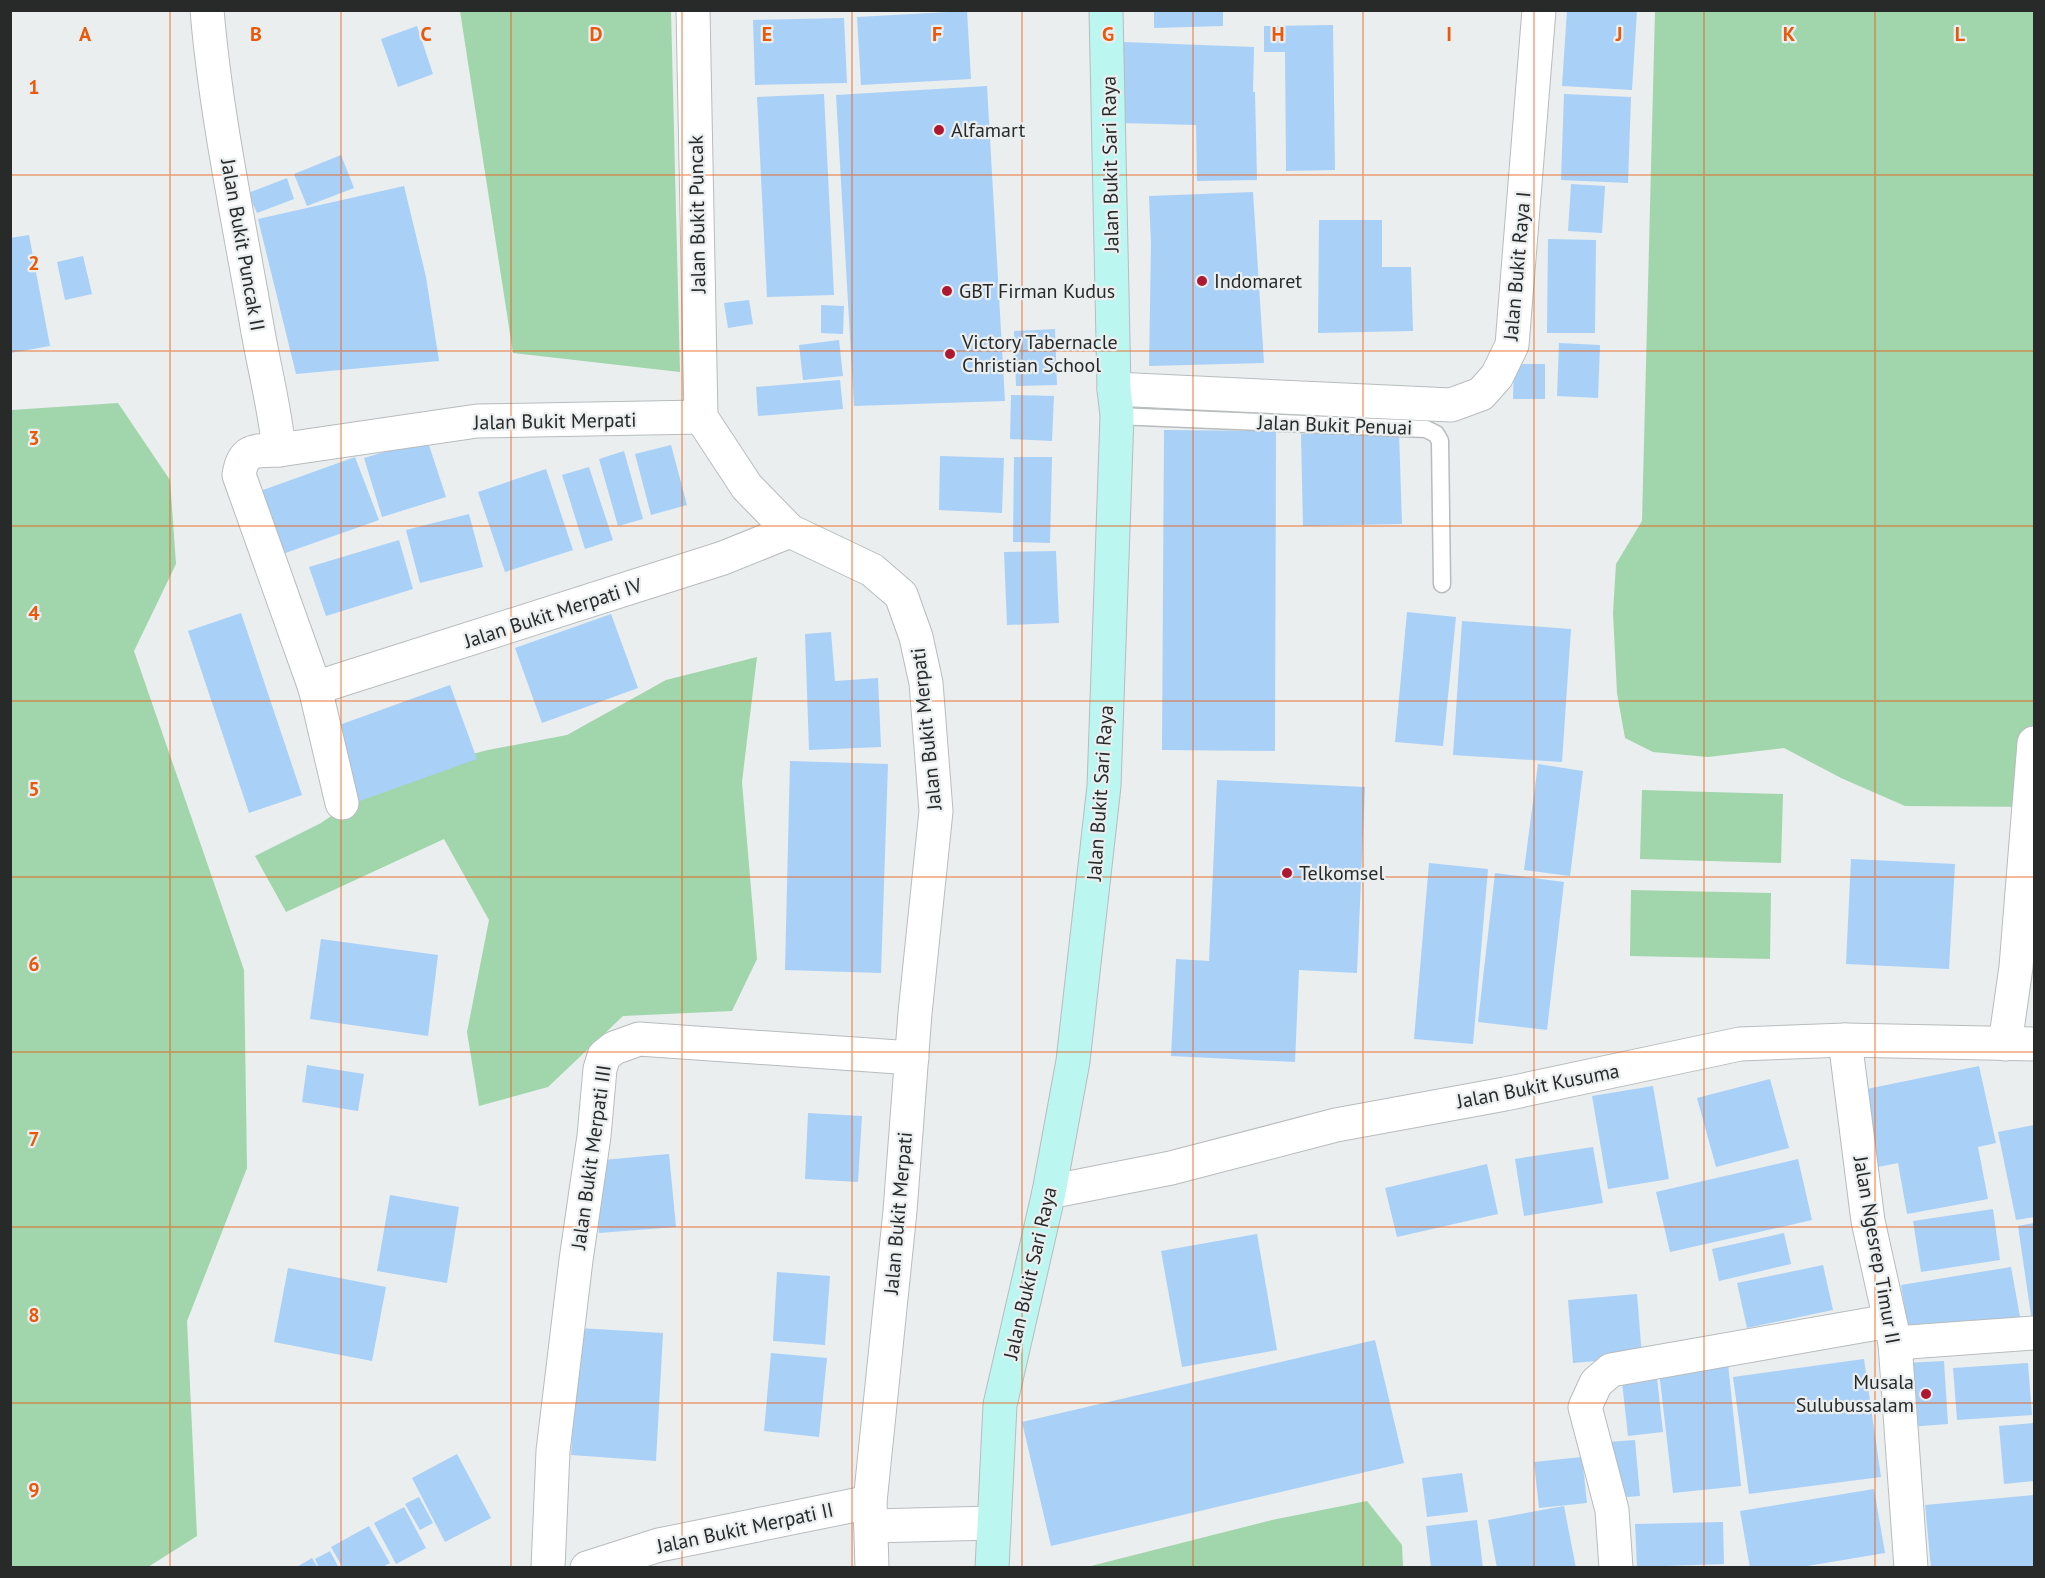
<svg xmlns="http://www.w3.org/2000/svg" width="2045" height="1578" viewBox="0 0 2045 1578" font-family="'PT Sans',sans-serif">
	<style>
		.green { fill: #a1d5ab }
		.building { fill: #a9d0f7 }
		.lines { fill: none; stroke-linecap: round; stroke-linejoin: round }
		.lane-casing { stroke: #b8bcbd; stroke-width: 19 }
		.street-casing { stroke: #b8bcbd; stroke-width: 35 }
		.secondary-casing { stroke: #b8bcbd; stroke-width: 35 }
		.lane { stroke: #fff; stroke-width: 16 }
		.street { stroke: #fff; stroke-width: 33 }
		.secondary { stroke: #bcf6f0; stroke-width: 33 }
		.grid { fill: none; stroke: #e8590c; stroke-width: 1.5; stroke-opacity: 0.55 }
		.poi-dot { fill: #ae1931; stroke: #eaeeef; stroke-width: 2 }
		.labels { text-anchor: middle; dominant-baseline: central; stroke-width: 4.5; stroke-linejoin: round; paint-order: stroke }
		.poi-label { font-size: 20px; fill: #282a2a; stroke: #eaeeef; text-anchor: start }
		.street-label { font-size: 20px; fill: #282a2a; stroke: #eaeeef }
		.grid-label { font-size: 20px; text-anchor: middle; font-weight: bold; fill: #e8590c; stroke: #eaeeef; stroke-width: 4.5; stroke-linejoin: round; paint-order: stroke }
	</style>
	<rect width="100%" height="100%" fill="#eaeeef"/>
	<g class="green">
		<path d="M460 11H671L680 372 513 353Z"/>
		<path d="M1655 11H2034V807L1905 806 1841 778 1784 748 1708 757 1653 752 1625 738 1617 693 1613 613 1616 564 1642 521Z"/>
		<path d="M118 403 170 480 176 564 134 651 244 970 247 1168 187 1321 197 1536 148 1567H11V410Z"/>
		<path d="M757 657 742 782 757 959 732 1011 623 1016 548 1087 479 1106 467 1032 489 920 444 839 286 912 255 856 321 823 392 774 488 750 567 735 666 680Z"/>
		<path d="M1642 790 1783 794 1781 863 1640 859Z"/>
		<path d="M1631 890 1771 893 1770 959 1630 956Z"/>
		<path d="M1367 1501 1402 1545 1403 1567H1087L1272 1520Z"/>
	</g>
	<g class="building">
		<path d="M1154 10H1223V26L1154 28Z"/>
		<path d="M1567 10H1637L1632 90 1562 86Z"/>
		<path d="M967 11 971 79 861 85 857 17Z"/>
		<path d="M844 18 847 83 755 85 753 20Z"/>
		<path d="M1333 25 1335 170 1286 171 1285 52H1264V26Z"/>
		<path d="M417 26 433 74 398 87 381 39Z"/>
		<path d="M1123 42 1254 47 1253 92H1255L1257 180 1197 181 1196 125 1121 123Z"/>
		<path d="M987 86 1005 401 854 406 836 95Z"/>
		<path d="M824 94 834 295 767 297 757 97Z"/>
		<path d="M1564 94 1631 97 1628 183 1561 180Z"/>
		<path d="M341 155 354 188 307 206 294 174Z"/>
		<path d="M287 178 294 199 257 213 248 193Z"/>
		<path d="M1571 184 1605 186 1602 233 1568 231Z"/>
		<path d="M404 186 426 277 439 361 296 374 258 219Z"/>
		<path d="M1253 192 1264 363 1149 366 1151 245 1149 196Z"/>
		<path d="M1319 220H1382V267H1411L1413 331 1318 333Z"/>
		<path d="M29 235 50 346 10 353V238Z"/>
		<path d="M1548 239 1596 240 1595 333H1547Z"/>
		<path d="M83 256 92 294 65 300 57 262Z"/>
		<path d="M749 300 753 324 728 328 724 303Z"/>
		<path d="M821 305 844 306 843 334 821 333Z"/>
		<path d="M1055 329 1057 385 1016 386 1014 331Z"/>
		<path d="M839 340 843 376 803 380 799 345Z"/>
		<path d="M1559 343 1600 345 1598 398 1557 396Z"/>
		<path d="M1514 364H1545V399H1513Z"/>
		<path d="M840 380 843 409 758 416 756 387Z"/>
		<path d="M1011 395 1054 396 1052 441 1010 439Z"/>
		<path d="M1164 430 1276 431 1275 751 1162 750Z"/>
		<path d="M1399 432 1402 524 1303 526 1301 434Z"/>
		<path d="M427 439 446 497 382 517 364 458Z"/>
		<path d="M671 445 687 505 651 515 635 454Z"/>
		<path d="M624 451 643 519 618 526 599 459Z"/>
		<path d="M940 456 1004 458 1002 513 939 510Z"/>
		<path d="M355 457 379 520 274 557 252 494Z"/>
		<path d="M1014 457H1052L1050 543 1013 542Z"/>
		<path d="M589 467 613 540 585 549 562 475Z"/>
		<path d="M546 469 573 550 505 572 478 492Z"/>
		<path d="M469 514 483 567 420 583 406 530Z"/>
		<path d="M399 540 413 589 326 616 309 567Z"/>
		<path d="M1056 551 1059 623 1007 625 1004 552Z"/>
		<path d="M1407 612 1456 617 1443 746 1395 742Z"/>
		<path d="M241 613 302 795 249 813 188 631Z"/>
		<path d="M611 614 638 688 542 723 515 648Z"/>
		<path d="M1462 621 1571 629 1562 762 1453 755Z"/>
		<path d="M831 632 835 681 878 678 881 747 809 750 805 634Z"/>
		<path d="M450 685 477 759 357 802 331 728Z"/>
		<path d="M790 761 888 764 881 973 785 970Z"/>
		<path d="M1538 764 1583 771 1570 876 1524 870Z"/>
		<path d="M1217 780 1365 787 1357 973 1299 970 1295 1062 1171 1056 1176 959 1209 961Z"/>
		<path d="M1851 859 1955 864 1949 969 1846 964Z"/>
		<path d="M1429 863 1488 869 1473 1044 1414 1039Z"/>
		<path d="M1495 873 1564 882 1547 1030 1478 1022Z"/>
		<path d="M321 939 438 955 428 1036 310 1019Z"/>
		<path d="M307 1065 364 1074 358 1111 302 1102Z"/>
		<path d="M1979 1066 1996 1143 1978 1147 1988 1199 1907 1214 1898 1163 1878 1167 1862 1090Z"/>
		<path d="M1770 1079 1789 1148 1716 1167 1697 1098Z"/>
		<path d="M1653 1086 1669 1179 1608 1189 1592 1096Z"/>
		<path d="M808 1113 862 1116 858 1182 805 1179Z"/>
		<path d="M2034 1125V1217L2016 1220 1998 1132Z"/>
		<path d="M1593 1147 1603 1203 1524 1216 1515 1159Z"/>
		<path d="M669 1154 676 1227 599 1233 592 1161Z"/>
		<path d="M1798 1159 1812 1220 1670 1252 1656 1192Z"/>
		<path d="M1487 1164 1498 1214 1397 1237 1385 1188Z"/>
		<path d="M390 1195 459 1207 447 1283 377 1271Z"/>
		<path d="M1993 1209 2000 1260 1921 1272 1913 1221Z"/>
		<path d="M2034 1223V1322H2032L2018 1226Z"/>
		<path d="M1784 1233 1791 1264 1719 1281 1712 1249Z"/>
		<path d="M1257 1234 1277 1350 1182 1367 1161 1251Z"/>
		<path d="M1823 1265 1833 1310 1747 1328 1737 1283Z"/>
		<path d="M2011 1267 2021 1322 1910 1340 1901 1285Z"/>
		<path d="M288 1268 386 1287 372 1361 274 1342Z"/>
		<path d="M777 1272 830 1276 825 1345 773 1341Z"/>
		<path d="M1637 1294 1642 1357 1573 1363 1568 1300Z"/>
		<path d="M579 1328 663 1333 656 1461 571 1455Z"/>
		<path d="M1375 1340 1404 1463 1051 1546 1022 1422Z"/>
		<path d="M771 1353 827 1358 819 1437 764 1431Z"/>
		<path d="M1864 1359 1881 1477 1749 1494 1733 1377Z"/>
		<path d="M1944 1361 1948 1424 1908 1427 1904 1363Z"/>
		<path d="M2028 1363 2032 1415 1957 1420 1953 1368Z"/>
		<path d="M1728 1364 1741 1486 1673 1493 1659 1371Z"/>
		<path d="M1657 1378 1663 1432 1628 1436 1622 1382Z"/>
		<path d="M2034 1423V1481L2004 1484 1999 1426Z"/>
		<path d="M1635 1440 1640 1496 1612 1498 1608 1442Z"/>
		<path d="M457 1454 491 1518 445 1542 412 1478Z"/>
		<path d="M1582 1457 1587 1503 1539 1508 1534 1462Z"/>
		<path d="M1462 1473 1468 1512 1427 1517 1422 1478Z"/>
		<path d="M1874 1489 1885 1553 1795 1568H1750L1740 1511Z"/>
		<path d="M2034 1495V1568H1931L1925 1505Z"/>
		<path d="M419 1497 433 1523 420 1530 405 1504Z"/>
		<path d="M1564 1506 1576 1568H1497L1488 1520Z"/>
		<path d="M404 1507 426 1548 396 1564 374 1523Z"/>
		<path d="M1477 1520 1483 1568H1431L1426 1526Z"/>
		<path d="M1723 1522 1724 1564 1637 1567 1635 1524Z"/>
		<path d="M369 1526 390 1563 381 1568H343L331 1547Z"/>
		<path d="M330 1551 339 1568H319L315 1559Z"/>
		<path d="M312 1558 318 1568H295Z"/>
	</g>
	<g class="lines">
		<g class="lane-casing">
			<path id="lane" d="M1117 416 1426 429 1436 434 1440 441 1442 584"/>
		</g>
		<g class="street-casing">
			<g id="street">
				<path d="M207 10C216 117 240 227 258 332 265 371 275 410 279 450L477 421 701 417 747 487 790 531 872 570 901 595 916 637 926 683 936 811 915 1013 900 1211 870 1502 872 1568"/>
				<path d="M693 10 701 417"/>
				<path d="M1114 389 1451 405 1481 394 1497 376 1512 345 1539 10"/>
				<path d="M279 450C255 451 243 448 239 475L315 688 342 803"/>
				<path d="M315 688 723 558 790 531"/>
				<path d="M1845 1040 1868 1221 1895 1343 1911 1568"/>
				<path d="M2005 1044 2016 967 2034 743"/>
				<path d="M1049 1192 1171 1168 1336 1125 1505 1094 1740 1044 1845 1040 2034 1044"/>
				<path d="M1895 1343 2034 1333"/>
				<path d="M871 1526 994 1523"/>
				<path d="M548 1568 553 1451 576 1260 594 1136 600 1069 604 1056 614 1048 639 1039 912 1058"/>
				<path d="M587 1568 659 1545 870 1502"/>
				<path d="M1616 1568 1612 1510 1585 1407 1596 1383 1611 1370 1889 1321"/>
			</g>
		</g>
		<g class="secondary-casing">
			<path id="secondary" d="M992 1568 1000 1405 1049 1192 1073 1061 1104 786 1117 416 1114 389 1106 10"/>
		</g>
		<use href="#lane" class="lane"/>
		<use href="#street" class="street"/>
		<use href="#secondary" class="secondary"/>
	</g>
	<path class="grid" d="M170 10V1568M341 10V1568M511 10V1568M682 10V1568M852 10V1568M1022 10V1568M1193 10V1568M1363 10V1568M1534 10V1568M1704 10V1568M1875 10V1568M10 175H2034M10 351H2034M10 526H2034M10 701H2034M10 877H2034M10 1052H2034M10 1227H2034M10 1403H2034"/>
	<g class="poi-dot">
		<circle cx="939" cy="130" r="6"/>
		<circle cx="1202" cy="281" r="6"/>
		<circle cx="947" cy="291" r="6"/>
		<circle cx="950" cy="354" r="6"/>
		<circle cx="1287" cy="873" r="6"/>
		<circle cx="1926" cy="1394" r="6"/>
	</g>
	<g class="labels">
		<g class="poi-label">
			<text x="951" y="130">Alfamart</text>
			<text x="1214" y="281">Indomaret</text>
			<text x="959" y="291">GBT Firman Kudus</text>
			<text x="962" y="342">Victory Tabernacle<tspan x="962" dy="23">Christian School</tspan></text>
			<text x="1299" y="873">Telkomsel</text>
			<text x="1914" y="1382" text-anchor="end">Musala<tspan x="1914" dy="23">Sulubussalam</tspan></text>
		</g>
		<g class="street-label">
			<text transform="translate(1110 164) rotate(-91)">Jalan Bukit Sari Raya</text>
			<text transform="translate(697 214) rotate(-91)">Jalan Bukit Puncak</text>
			<text transform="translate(243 245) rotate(80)">Jalan Bukit Puncak II</text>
			<text transform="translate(1517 266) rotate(-85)">Jalan Bukit Raya I</text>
			<text transform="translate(555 421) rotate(-1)">Jalan Bukit Merpati</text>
			<text transform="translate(1335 425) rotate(2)">Jalan Bukit Penuai</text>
			<text transform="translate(553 613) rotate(-18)">Jalan Bukit Merpati IV</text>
			<text transform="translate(926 729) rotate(-96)">Jalan Bukit Merpati</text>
			<text transform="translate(1100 793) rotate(-86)">Jalan Bukit Sari Raya</text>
			<text transform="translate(1538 1086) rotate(-11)">Jalan Bukit Kusuma</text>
			<text transform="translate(591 1157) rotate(-82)">Jalan Bukit Merpati III</text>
			<text transform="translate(898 1213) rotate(-85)">Jalan Bukit Merpati</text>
			<text transform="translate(1877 1250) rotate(80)">Jalan Ngesrep Timur II</text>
			<text transform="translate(1030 1273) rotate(-77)">Jalan Bukit Sari Raya</text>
			<text transform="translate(745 1528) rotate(-12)">Jalan Bukit Merpati II</text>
		</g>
	</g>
	<g class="grid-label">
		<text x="85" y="41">A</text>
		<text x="256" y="41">B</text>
		<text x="426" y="41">C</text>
		<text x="596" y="41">D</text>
		<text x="767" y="41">E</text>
		<text x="937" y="41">F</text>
		<text x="1108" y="41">G</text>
		<text x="1278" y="41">H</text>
		<text x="1449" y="41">I</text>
		<text x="1619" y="41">J</text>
		<text x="1789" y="41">K</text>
		<text x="1960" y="41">L</text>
		<text x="34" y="94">1</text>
		<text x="34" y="270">2</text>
		<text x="34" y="445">3</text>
		<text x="34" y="620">4</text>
		<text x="34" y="796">5</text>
		<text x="34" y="971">6</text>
		<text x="34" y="1146">7</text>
		<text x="34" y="1322">8</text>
		<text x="34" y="1497">9</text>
	</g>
	<rect width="2045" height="1578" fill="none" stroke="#282a2a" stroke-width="24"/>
</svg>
